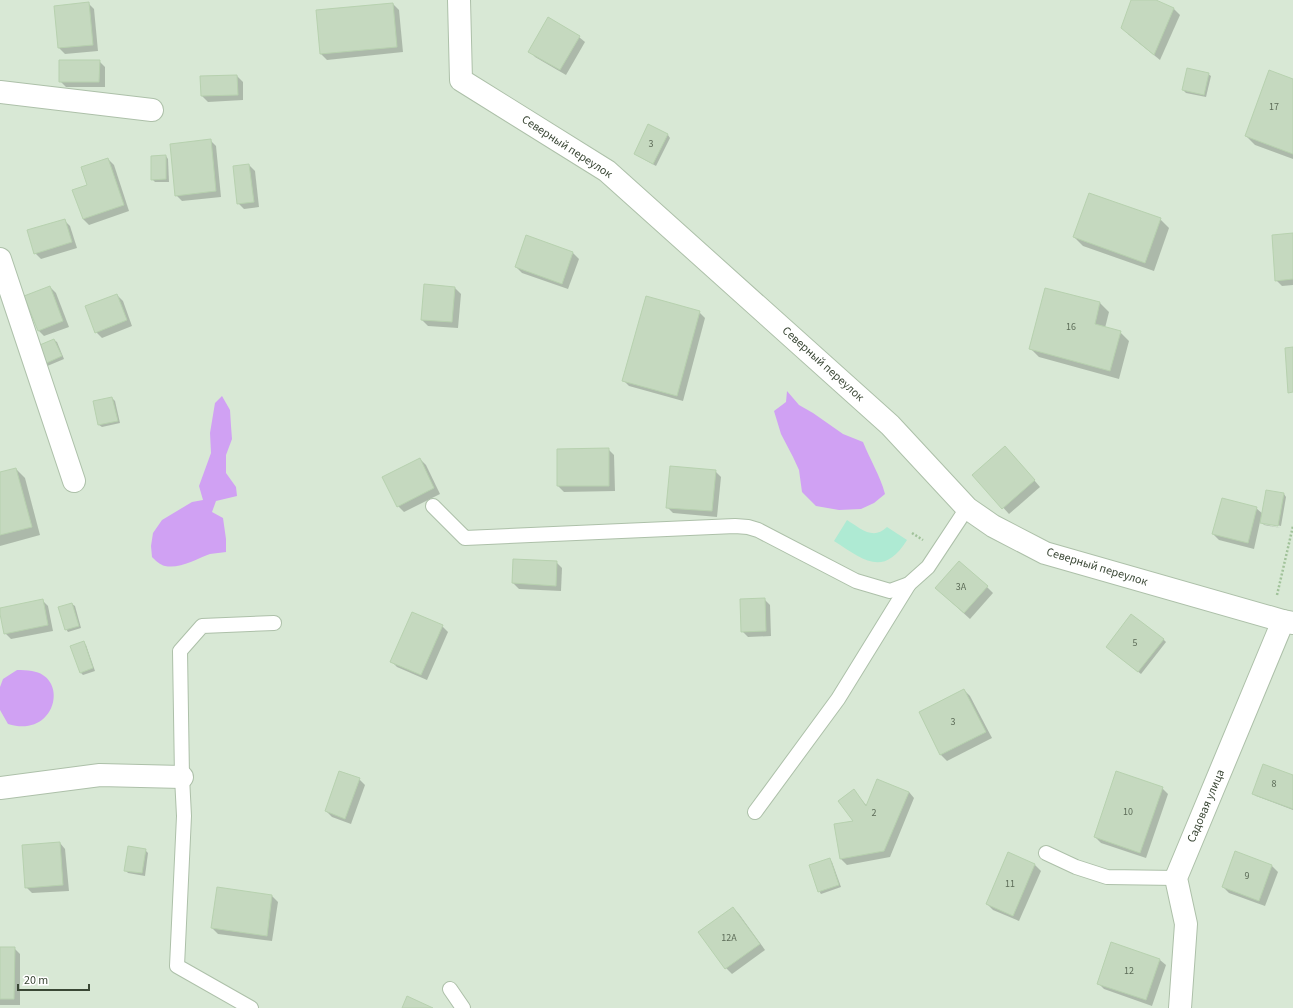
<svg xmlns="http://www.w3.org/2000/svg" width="1293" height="1008" viewBox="0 0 1293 1008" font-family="'Source Sans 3',sans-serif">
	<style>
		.residential { fill: #d8e8d5 }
		.green { fill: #aeead3 }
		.water { fill: #d0a1f3 }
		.shadow { fill: #0003 }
		.building { fill: #c5d9bf; stroke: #b7d1af }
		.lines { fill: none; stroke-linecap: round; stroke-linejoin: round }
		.service-casing { stroke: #adc0a9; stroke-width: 16 }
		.minor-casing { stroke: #adc0a9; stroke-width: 24 }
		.path { stroke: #a1c29a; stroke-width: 2.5; stroke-dasharray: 2 2; stroke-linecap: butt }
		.service { stroke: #fff; stroke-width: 14 }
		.minor { stroke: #fff; stroke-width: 22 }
		.labels { text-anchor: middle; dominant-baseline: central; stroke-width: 3; stroke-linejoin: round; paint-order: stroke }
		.number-label { font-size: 10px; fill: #5d6c58 }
		.street-label { font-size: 12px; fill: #3a4735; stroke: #fff }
	</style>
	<rect width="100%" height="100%" fill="#e9f4e7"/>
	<rect class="residential" x="0" y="0" width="1293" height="1008"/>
	<path class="green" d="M847 520C860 528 873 541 887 527L907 540C883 578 864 560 834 541Z"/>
	<g class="water">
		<path d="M787 391 799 405 813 413 843 434 863 442C870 460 880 475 885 494L874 503 861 509 839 510 816 506 802 492 799 470 793 457 781 434 774 411 786 402Z"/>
		<path d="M222 396 230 410 231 426 232 439 226 455V473L236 487 237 496 216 501 212 512 223 518 226 539V552C221 553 215 553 210 554 196 559 180 569 165 566 160 565 155 560 152 557L151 546 153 533 162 520 192 502 203 500 199 486 211 453 210 433 215 403Z"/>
		<path d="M17 670C22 670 27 670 32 671 70 677 56 739 8 724L0 710V687L3 679Z"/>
	</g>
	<g class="shadow">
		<path d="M1132 0H1153L1174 9 1180 15 1160 60 1128 34Z"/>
		<path d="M88 3 94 9 98 51 65 54 59 48 55 7Z"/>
		<path d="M393 4 399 10 403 52 327 60 321 54Z"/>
		<path d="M579 37 585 42 566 75 535 57 530 51Z"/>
		<path d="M99 61 105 67V87H66L60 81Z"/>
		<path d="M1208 74 1211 76 1206 97 1186 93 1183 90Z"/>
		<path d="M237 76 243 82V100L208 102 202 96Z"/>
		<path d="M1293 80V159L1255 145 1246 136Z"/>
		<path d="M649 126 668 135 670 138 656 166 638 156 635 153Z"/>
		<path d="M210 140 216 146 221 197 182 201 176 195Z"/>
		<path d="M166 156 168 159 169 182H155L152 179Z"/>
		<path d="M108 159 114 165 129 211 89 225 83 219 88 185Z"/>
		<path d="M249 165 255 171 259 207 244 209 238 203Z"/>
		<path d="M1160 219 1169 228 1154 271 1083 246 1074 237Z"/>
		<path d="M64 220 70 226 77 248 41 259 35 253Z"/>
		<path d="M1293 234V285L1282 286 1276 280Z"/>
		<path d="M527 237 573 253 579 259 568 289 522 273 516 267Z"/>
		<path d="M50 287 56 293 69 327 44 336 38 330Z"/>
		<path d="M455 288 461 294 458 328 428 326 422 320Z"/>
		<path d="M1046 289 1100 303 1109 312 1105 328 1120 332 1129 341 1119 379 1039 357 1030 348Z"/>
		<path d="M117 295 123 301 132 326 102 338 96 332Z"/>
		<path d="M699 312 705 318 683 401 629 386 623 380Z"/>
		<path d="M54 340 57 342 64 359 45 367 43 364Z"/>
		<path d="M112 398 115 401 120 423 102 427 99 425Z"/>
		<path d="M608 449 614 455 615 491 564 492 558 486Z"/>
		<path d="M1011 453 1040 487 1009 514 974 475Z"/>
		<path d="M420 459 426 465 440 494 404 512 398 506Z"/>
		<path d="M16 469 25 478 40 535 0 546V473Z"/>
		<path d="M715 471 721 477 717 517 673 513 667 507Z"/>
		<path d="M1284 494 1286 497 1281 526 1263 522V524L1260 522 1254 549 1219 540 1213 534 1256 508 1263 514Z"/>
		<path d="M1263 524 1281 528 1264 525Z"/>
		<path d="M556 562 562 568 561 591 519 589 513 583Z"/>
		<path d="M987 587 993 593 970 619 936 588Z"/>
		<path d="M764 599 770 605 771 636 748 637 742 631Z"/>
		<path d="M42 600 48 606 53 631 11 639 5 633Z"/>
		<path d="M72 604 75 606 81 628 68 632 66 629Z"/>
		<path d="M442 626 448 632 427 680 397 667 392 662Z"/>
		<path d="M1163 639 1166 642 1141 674 1110 649Z"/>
		<path d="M83 642 86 645 95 671 83 675 81 673Z"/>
		<path d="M964 690 970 696 992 738 947 761 941 755 920 713Z"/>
		<path d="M1293 776V810L1256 796 1253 794Z"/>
		<path d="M359 779 365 785 351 824 332 817 326 811Z"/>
		<path d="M1162 788 1168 794 1146 858 1101 843 1095 837Z"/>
		<path d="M854 791 867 806 909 792 914 798 890 857 847 865 841 859 835 825 854 821Z"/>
		<path d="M60 843 65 849 69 891 32 893 26 887Z"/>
		<path d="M145 850 148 853 145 876 128 873 125 870Z"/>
		<path d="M1236 852 1272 866 1278 872 1265 906 1229 893 1223 887Z"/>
		<path d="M1008 854 1035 865 1041 871 1019 921 993 910 987 904Z"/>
		<path d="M829 859 832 862 841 887 821 894 819 891Z"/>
		<path d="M272 896 278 902 272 941 218 934 212 928Z"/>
		<path d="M733 908 739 914 765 950 732 974 726 968 700 932Z"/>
		<path d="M0 948H14L20 954V1005H0Z"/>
		<path d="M1160 960 1166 965 1152 1006 1104 989 1098 983Z"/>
	</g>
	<g class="building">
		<path d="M1131 0H1156L1174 8 1154 55 1121 28Z"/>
		<path d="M89 2 93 45 58 48 54 6Z"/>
		<path d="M393 3 397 47 320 54 316 10Z"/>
		<path d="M548 17 580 36 560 70 528 52Z"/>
		<path d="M59 60H100L99 82H59Z"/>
		<path d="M1187 68 1209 73 1204 95 1182 90Z"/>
		<path d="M1269 70 1293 79V154L1245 136Z"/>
		<path d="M237 75 238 95 201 96 200 76Z"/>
		<path d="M648 124 668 134 653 164 634 154Z"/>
		<path d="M211 139 216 191 175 196 170 144Z"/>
		<path d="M166 155V179L151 180V156Z"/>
		<path d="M108 158 124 205 83 219 72 190 87 185 81 167Z"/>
		<path d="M249 164 254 202 237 204 233 166Z"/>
		<path d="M1089 193 1161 218 1145 263 1073 237Z"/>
		<path d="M65 219 72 242 34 254 27 230Z"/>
		<path d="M1293 233V279L1275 281 1272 235Z"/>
		<path d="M526 235 573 252 562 284 515 267Z"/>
		<path d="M424 284 455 287 452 322 421 320Z"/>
		<path d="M50 286 63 321 38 331 24 296Z"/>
		<path d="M1045 288 1100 302 1095 324 1121 331 1110 371 1029 349Z"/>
		<path d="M117 294 127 320 95 333 85 306Z"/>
		<path d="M646 296 700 311 677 396 622 381Z"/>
		<path d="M54 339 62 356 42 365 35 347Z"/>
		<path d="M1293 347V392L1288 393 1285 348Z"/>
		<path d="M112 397 118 421 98 425 93 401Z"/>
		<path d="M1005 446 1035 480 1002 509 972 475Z"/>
		<path d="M609 448V486H557V449Z"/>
		<path d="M420 458 434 488 397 507 382 477Z"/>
		<path d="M670 466 716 470 712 511 666 508Z"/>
		<path d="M16 468 32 527 0 535V472Z"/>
		<path d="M1266 490 1284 493 1278 526 1260 523Z"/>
		<path d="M1222 498 1257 507 1248 543 1212 534Z"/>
		<path d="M513 559 557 561 556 586 512 583Z"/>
		<path d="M959 561 988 586 964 613 935 588Z"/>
		<path d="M765 598 766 631 741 632 740 599Z"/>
		<path d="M43 599 48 625 4 634 0 614V608Z"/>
		<path d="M72 603 79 626 65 630 58 607Z"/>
		<path d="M412 612 443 625 421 675 390 662Z"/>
		<path d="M1131 614 1164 639 1138 672 1106 647Z"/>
		<path d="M84 641 93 668 80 673 70 646Z"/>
		<path d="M964 689 986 732 940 755 919 712Z"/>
		<path d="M1263 764 1293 775V809L1252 794Z"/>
		<path d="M339 771 360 778 345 819 325 811Z"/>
		<path d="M1116 771 1163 787 1140 853 1094 837Z"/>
		<path d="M877 779 909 792 884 851 840 859 834 824 853 821 838 801 854 789 866 806Z"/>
		<path d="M60 842 63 885 25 888 22 845Z"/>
		<path d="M128 846 146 849 142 873 124 871Z"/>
		<path d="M1235 851 1272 865 1259 901 1222 887Z"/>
		<path d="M1008 852 1035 864 1013 916 986 904Z"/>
		<path d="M830 858 839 885 818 892 809 865Z"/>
		<path d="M217 887 272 895 267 936 211 928Z"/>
		<path d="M733 907 760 944 725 969 698 932Z"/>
		<path d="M1111 942 1160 959 1146 1000 1097 984Z"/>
		<path d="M0 947H15L14 999H0Z"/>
		<path d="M407 996 433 1008H402Z"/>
	</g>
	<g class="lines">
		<g class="service-casing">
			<g id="service">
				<path d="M433 506 465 538 735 526 748 527 758 530 856 581 890 591 909 584 928 567 967 508"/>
				<path d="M755 812 838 699 909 584"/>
				<path d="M1046 853 1076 867 1107 877 1176 878"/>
				<path d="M450 989 463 1008"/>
				<path d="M251 1008 177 966 184 816 182 777 180 651 202 626 274 623"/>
			</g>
		</g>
		<g class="minor-casing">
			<g id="minor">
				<path d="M459 0 461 80 607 171 890 425 967 508 993 526 1045 553 1283 621"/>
				<path d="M0 92 152 110"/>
				<path d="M0 259 74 481"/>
				<path d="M0 788 100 775 182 777"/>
				<path d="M1180 1008 1186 924 1176 878 1283 621 1293 623"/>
			</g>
		</g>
		<g class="path">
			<path d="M912 533 923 540"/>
			<path d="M1277 595 1293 526"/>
		</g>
		<use href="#service" class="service"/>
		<use href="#minor" class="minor"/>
	</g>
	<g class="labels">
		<g class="number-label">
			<text x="1274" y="107">17</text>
			<text x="651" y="144">3</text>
			<text x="1071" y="327">16</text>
			<text x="961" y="587">3А</text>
			<text x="1135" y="643">5</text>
			<text x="953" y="722">3</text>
			<text x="1274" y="784">8</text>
			<text x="1128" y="812">10</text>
			<text x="874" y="813">2</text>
			<text x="1247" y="876">9</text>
			<text x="1010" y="884">11</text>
			<text x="729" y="938">12А</text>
			<text x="1129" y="971">12</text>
		</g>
		<g class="street-label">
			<text transform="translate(567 147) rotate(33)">Северный переулок</text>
			<text transform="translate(823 364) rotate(42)">Северный переулок</text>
			<text transform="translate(1097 567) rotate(17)">Северный переулок</text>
			<text transform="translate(1206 806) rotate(-67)">Садовая улица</text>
		</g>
	</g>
	<path d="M18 984v6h71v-6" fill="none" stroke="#3a4735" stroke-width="2"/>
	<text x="24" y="984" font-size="12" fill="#3a4735" stroke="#ffffff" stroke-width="3" paint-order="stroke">20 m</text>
</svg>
